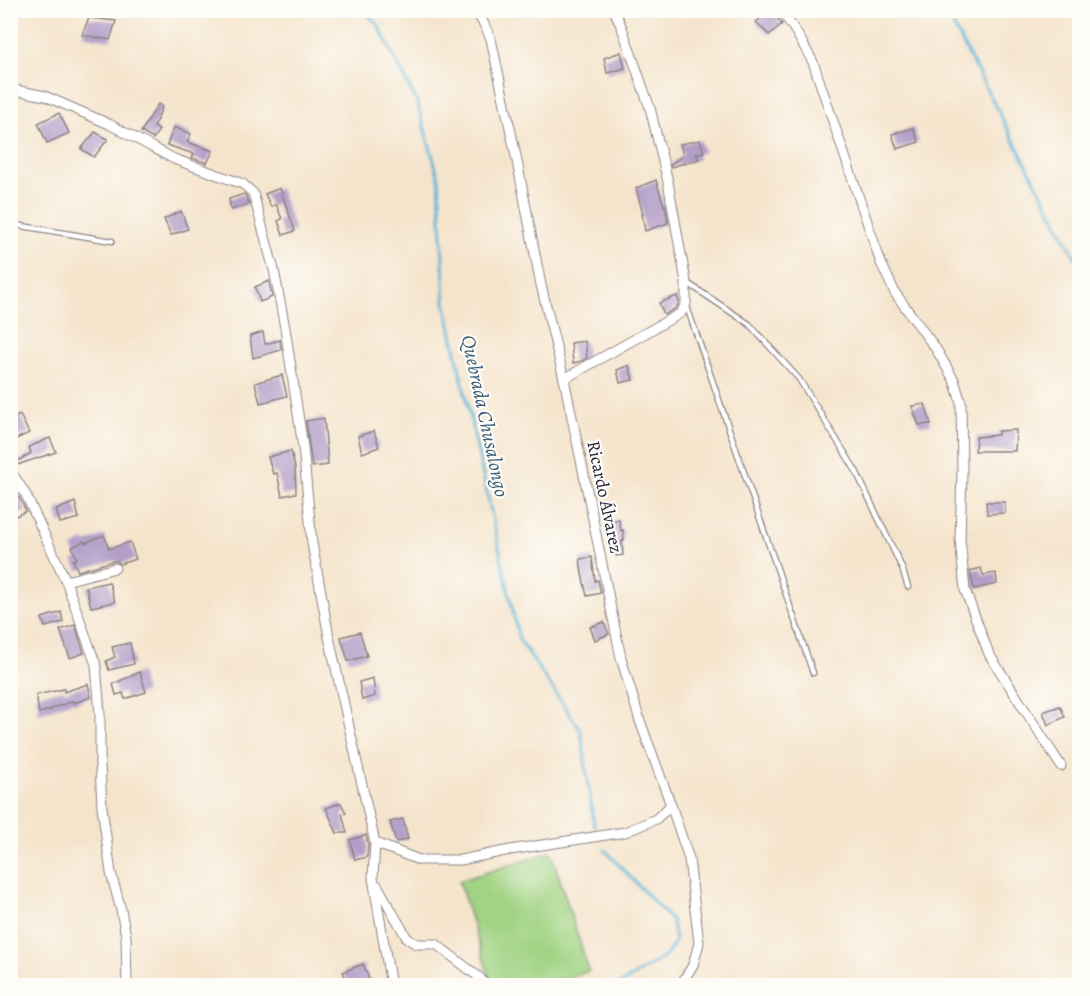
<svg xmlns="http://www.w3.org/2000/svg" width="1090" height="996" viewBox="0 0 1090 996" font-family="Alegreya,serif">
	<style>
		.green { fill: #a0d383; stroke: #617a5f; stroke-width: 1.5 }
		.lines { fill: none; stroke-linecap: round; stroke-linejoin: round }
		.stream { stroke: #58b4d6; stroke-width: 3 }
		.building { fill: #b29ec8 }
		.service-casing { stroke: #8c8384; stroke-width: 7 }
		.minor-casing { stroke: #8c8384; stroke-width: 11 }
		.service { stroke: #fff; stroke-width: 4.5 }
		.minor { stroke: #fff; stroke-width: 9 }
		.labels { text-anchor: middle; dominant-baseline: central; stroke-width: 4.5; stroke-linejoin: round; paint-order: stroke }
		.street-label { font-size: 18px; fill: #22223b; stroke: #fdfcf7 }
		.water-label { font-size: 20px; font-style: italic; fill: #385c79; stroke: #fdfcf7 }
	</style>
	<rect width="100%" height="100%" fill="#fdfcf7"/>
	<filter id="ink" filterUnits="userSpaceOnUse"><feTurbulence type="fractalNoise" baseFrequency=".0167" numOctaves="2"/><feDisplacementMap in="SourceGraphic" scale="12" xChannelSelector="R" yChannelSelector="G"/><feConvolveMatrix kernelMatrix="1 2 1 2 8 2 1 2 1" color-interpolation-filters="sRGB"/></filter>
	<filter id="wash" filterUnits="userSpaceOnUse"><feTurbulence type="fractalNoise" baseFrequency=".008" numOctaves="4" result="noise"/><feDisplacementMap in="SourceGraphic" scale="24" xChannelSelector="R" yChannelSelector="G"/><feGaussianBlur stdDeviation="1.35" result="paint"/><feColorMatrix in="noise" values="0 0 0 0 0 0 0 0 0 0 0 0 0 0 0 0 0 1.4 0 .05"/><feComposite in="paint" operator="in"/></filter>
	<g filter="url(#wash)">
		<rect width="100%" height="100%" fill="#f5e4cc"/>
		<path class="green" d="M551 852 589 971 544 985H492L459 881Z"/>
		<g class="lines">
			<g class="stream">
				<path d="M361 10 377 23 417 102 439 179 445 302 519 639 581 731 594 825"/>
				<path d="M945 10 1080 266"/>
				<path d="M605 850 672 921 675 942 666 956 617 986"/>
			</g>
		</g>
		<g id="blocks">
			<g class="building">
				<path d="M771 10 782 24 769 35 756 22Z"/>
				<path d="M89 18 116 21 110 40 82 35Z"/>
				<path d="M621 52 625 68 607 73 604 58Z"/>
				<path d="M158 104 162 107 154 127 159 130 153 139 141 132Z"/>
				<path d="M59 113 69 133 47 143 38 123Z"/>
				<path d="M174 127 191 134 187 142 213 151 207 163 192 158 194 154 167 145Z"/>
				<path d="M913 128 919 142 897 149 892 134Z"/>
				<path d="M95 132 108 139 94 157 81 149Z"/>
				<path d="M700 140 704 152 696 154 699 159 671 167V164L683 155 680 144Z"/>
				<path d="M656 180 664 206 665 205 668 223 645 231 642 214H643L636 188Z"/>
				<path d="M280 188 295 231 283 235 278 221 282 219 276 204 271 207 265 194Z"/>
				<path d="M244 194 246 196 249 204 231 210 229 199Z"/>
				<path d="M181 211 188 229 171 235 164 219Z"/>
				<path d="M269 281 272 297 260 302 255 287Z"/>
				<path d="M677 296 679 302 676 308 664 315 659 303Z"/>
				<path d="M263 332 265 344 280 340 281 350 253 358 250 336Z"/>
				<path d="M585 341 587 358 582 361 573 363 571 343Z"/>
				<path d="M629 365 633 380 620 383 617 370Z"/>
				<path d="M282 375 287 396 260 403 255 383Z"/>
				<path d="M925 404 931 424 919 425 912 406Z"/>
				<path d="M20 415 29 433 10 442V419Z"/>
				<path d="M324 418 328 465 312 467 306 421Z"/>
				<path d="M1016 430 1015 451H975L976 437 998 435V431Z"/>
				<path d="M374 431 379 447 362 453 358 436Z"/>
				<path d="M50 438 56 452 17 465 16 462 31 453 29 447Z"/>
				<path d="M291 451 295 468 296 493 282 496 277 473 273 474 268 457Z"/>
				<path d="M19 497 26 511 16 516 14 512 10 514V502Z"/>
				<path d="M75 502 79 518 60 523 56 510Z"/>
				<path d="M986 502H1005V513L987 514Z"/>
				<path d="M619 519 621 531 623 530 624 540 622 541 623 555 616 556 614 544H613L611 522Z"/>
				<path d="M104 535 109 549 130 542 136 559 120 564 117 561H113L78 571 73 560 77 559 72 547 84 541 85 543Z"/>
				<path d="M592 557 595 581 598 580 601 593 587 596 582 574 580 559Z"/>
				<path d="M981 568 983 575 996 573 997 584 974 589 970 571Z"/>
				<path d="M109 582 115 602 91 607 86 587Z"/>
				<path d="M61 612 63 622 45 627 42 618Z"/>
				<path d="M604 622 609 634 595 640 590 627Z"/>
				<path d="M75 625 84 653 70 658 60 630Z"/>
				<path d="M360 632 367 656 348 661 341 637Z"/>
				<path d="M130 643 134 664 109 670 106 661 115 657 112 647Z"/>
				<path d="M140 672 146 692 125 699 123 693 116 695 113 684Z"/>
				<path d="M373 678 375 696 362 700 359 682Z"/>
				<path d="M88 684 91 697 74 703 73 701 53 708V709L39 713 36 695 64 689V692Z"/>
				<path d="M1060 706 1065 717 1048 725 1043 712Z"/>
				<path d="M341 803 346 813 342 814 347 833H337L326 808Z"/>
				<path d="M403 819 408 839 396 842 390 822Z"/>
				<path d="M366 835 368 844 367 857 355 860 350 840Z"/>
				<path d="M363 964 369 979 349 986 343 972Z"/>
			</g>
		</g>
	</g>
	<g filter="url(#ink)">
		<use href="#blocks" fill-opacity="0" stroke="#8c8384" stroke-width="1.5"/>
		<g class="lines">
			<g class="service-casing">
				<g id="service">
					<path d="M10 224 112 241"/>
					<path d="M686 282 749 324 799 379 856 471 902 568 908 587"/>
					<path d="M686 304 813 673"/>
				</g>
			</g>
			<g class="minor-casing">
				<g id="minor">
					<path d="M475 10 484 24 491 39 516 156 541 285 564 379 583 470 621 658 640 721 671 805 689 859 699 943 693 965 680 986"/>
					<path d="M781 10 796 32 813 62 881 263 895 293 936 349 954 380 961 402 962 472 960 539 965 590 989 654 1061 766"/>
					<path d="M10 89 45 96 109 124 174 159 243 184 253 193 274 270 285 328 303 447 312 543 329 637 375 843 373 878 391 986"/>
					<path d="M564 379 681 313 686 304V282L668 182 650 108 622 28 614 10"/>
					<path d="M10 470 26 495 66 581 96 665 100 714V765L102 807 111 873 121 910 126 936 127 986"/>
					<path d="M66 581 115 568"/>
					<path d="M375 843 419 860H461L510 850 625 832 656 819 671 805"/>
					<path d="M377 885 407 938 416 944H436L480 978 485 986"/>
				</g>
			</g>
			<use href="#service" class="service"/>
			<use href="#minor" class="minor"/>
		</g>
	</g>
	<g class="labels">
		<g class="street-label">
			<text transform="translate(605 497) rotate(78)">Ricardo Álvarez</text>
		</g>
		<g class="water-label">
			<text transform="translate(485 416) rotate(78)">Quebrada Chusalongo</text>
		</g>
	</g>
	<rect width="1090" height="996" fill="none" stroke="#fdfcf7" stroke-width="36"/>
</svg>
